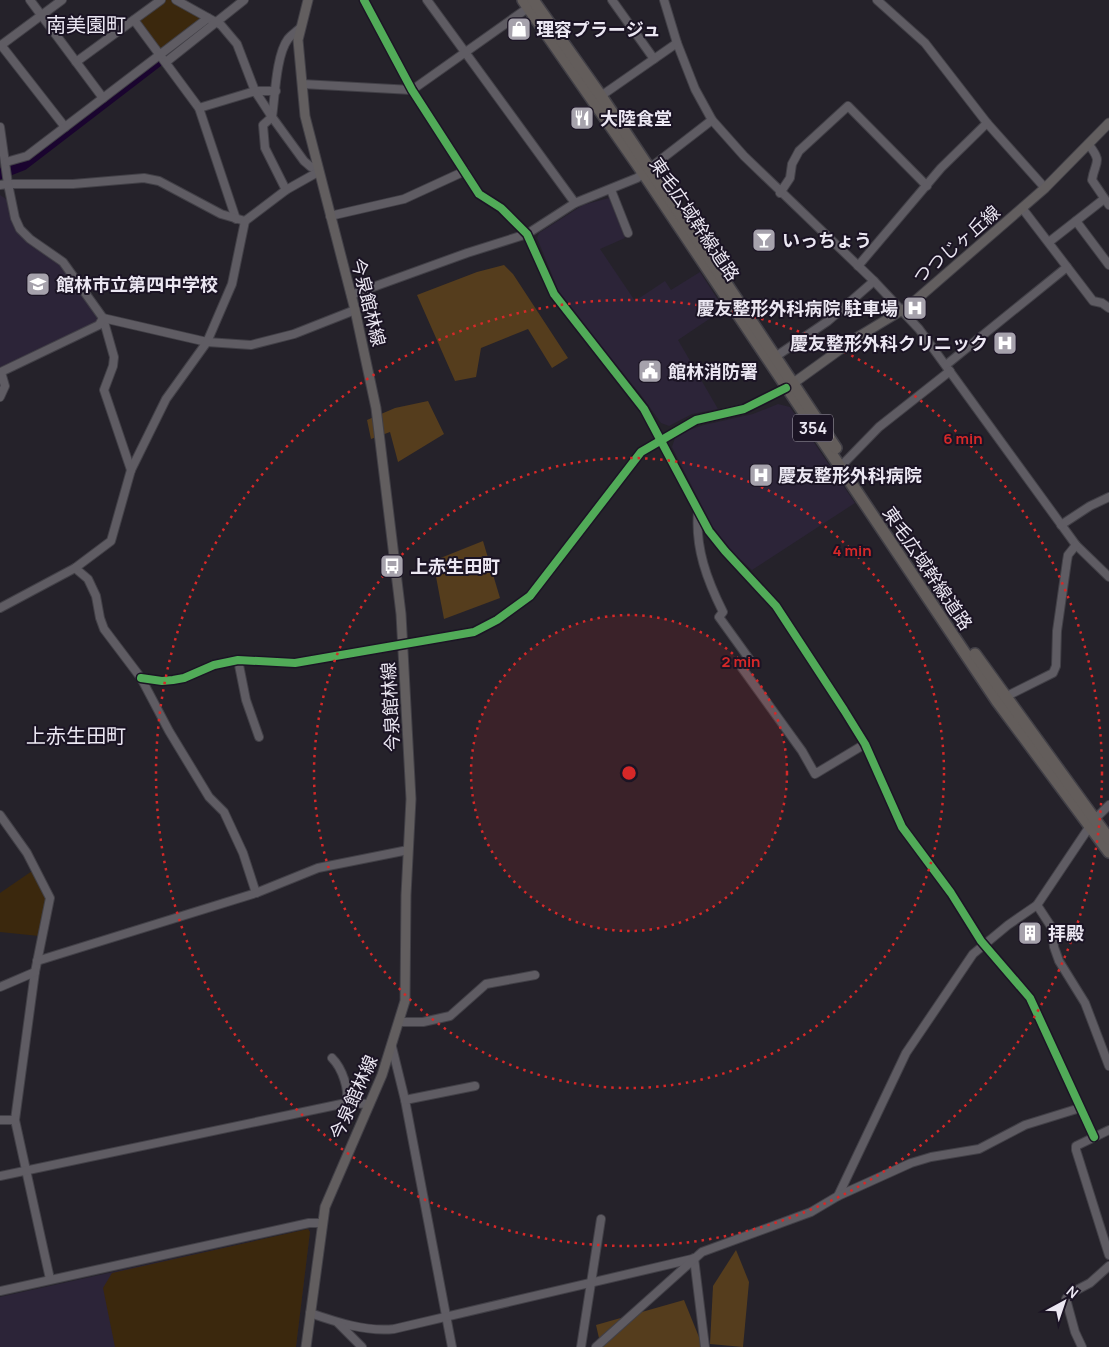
<svg xmlns="http://www.w3.org/2000/svg" width="1109" height="1347" viewBox="0 0 1109 1347" font-family="Manrope,'Noto Sans JP',sans-serif">
	<style>
		.built { fill: #2c2438 }
		.green { fill: #3b280d }
		.forest { fill: #553d1d }
		.lines { fill: none; stroke-linecap: round; stroke-linejoin: round }
		.river { stroke: #1a042f; stroke-width: 11 }
		.minor-casing { stroke: #424047; stroke-width: 10 }
		.major-casing { stroke: #424047; stroke-width: 11 }
		.highway-casing { stroke: #424047; stroke-width: 14 }
		.minor { stroke: #5f5c63; stroke-width: 8 }
		.major { stroke: #625e5f; stroke-width: 9 }
		.highway { stroke: #635d5b; stroke-width: 11 }
		.cycleway-casing { stroke: #1b1424; stroke-width: 11 }
		.cycleway { stroke: #51ab58; stroke-width: 8 }
		.ring { fill: none; stroke: #d62828; stroke-width: 2.5; stroke-dasharray: 2.5 5 }
		.labels { text-anchor: middle; dominant-baseline: central; stroke-width: 4; stroke-linejoin: round; paint-order: stroke }
		.shield { fill: #1b1424; stroke: #ada8b4; stroke-width: 1 }
		.shield-label { font-size: 16px; font-weight: bold; fill: #ebe7f2 }
		.poi-label { font-size: 18px; font-weight: bold; fill: #ebe7f2; stroke: #1b1424; text-anchor: start }
		.street-label { font-size: 18px; fill: #ebe7f2; stroke: #1b1424 }
		.quarter-label { font-size: 20px; fill: #ebe7f2; stroke: #1b1424 }
		.centre { fill: #d62828; stroke: #1b1424; stroke-width: 2.5 }
		.ring-label { font-size: 15px; text-anchor: middle; font-weight: bold; fill: #d62828; stroke: #1b1424; stroke-width: 4; stroke-linejoin: round; paint-order: stroke }
	</style>
	<rect width="100%" height="100%" fill="#25222a"/>
	<g class="built">
		<path d="M0 195 9 201 26 240 62 266 98 317 95 323 0 368Z"/>
		<path d="M609 198 625 238 600 249 635 301 665 281 671 290 700 272 724 309 678 340 718 409 692 414 669 426 661 423 641 395 574 314 559 292 537 238 539 233 583 205Z"/>
		<path d="M778 404 790 407 855 503 752 570 732 552 712 526 672 447 675 438 689 430 704 425 753 414Z"/>
		<path d="M308 1229 310 1232 296 1347H0V1297Z"/>
	</g>
	<g class="green">
		<path d="M164 0H176L207 18 160 49 136 20Z"/>
		<path d="M35 869 46 899 39 936 0 932V893Z"/>
		<path d="M308 1229 310 1232 296 1347H115L103 1288 112 1273Z"/>
	</g>
	<g class="forest">
		<path d="M504 265 513 274 568 358 552 368 528 329 481 348 476 377 455 381 417 295 477 272Z"/>
		<path d="M428 401 444 434 398 462 390 432 371 439 367 420 395 408Z"/>
		<path d="M483 541 500 598 444 619 433 561Z"/>
		<path d="M736 1250 749 1282 743 1347 710 1344 713 1286Z"/>
		<path d="M684 1300 703 1347H601L596 1325Z"/>
	</g>
	<g class="lines">
		<path class="river" d="M0 174 23 165 195 33"/>
		<g class="minor-casing">
			<g id="minor">
				<path d="M30 0 103 98"/>
				<path d="M176 0 221 25 237 44 255 91H276"/>
				<path d="M364 0 412 90 479 194 501 208 527 234 554 294 644 409 709 531 725 551 776 606 844 710 865 744 902 827 951 893 981 941 1030 998 1094 1137"/>
				<path d="M427 0 575 203"/>
				<path d="M612 0 654 59 677 43"/>
				<path d="M664 0 677 43 695 89 712 120 744 156 874 281 919 329 1076 545 1109 577"/>
				<path d="M877 0 925 43 987 123 1045 188"/>
				<path d="M134 20 199 108 236 219"/>
				<path d="M300 28C296 32 291 35 288 39 276 55 275 97 272 117L304 161 311 167 317 166"/>
				<path d="M1 45 65 127"/>
				<path d="M0 46 62 0"/>
				<path d="M76 62 161 0"/>
				<path d="M166 62 244 0"/>
				<path d="M302 84 412 90 532 5"/>
				<path d="M598 98 654 59"/>
				<path d="M199 108 255 91 272 117 263 125 265 148 286 190"/>
				<path d="M0 127 8 184H73L144 178 159 181 221 214 245 221 286 190 318 172"/>
				<path d="M1089 145C1103 163 1095 161 1092 180L1109 205"/>
				<path d="M6 162 27 156 208 18"/>
				<path d="M0 185 8 184 15 218 20 229 30 239 63 262 103 318 114 357 113 366 104 390 131 470"/>
				<path d="M611 190 628 233"/>
				<path d="M780 193 790 178 792 164 799 151 848 106 927 186"/>
				<path d="M1022 208 1093 301 1102 303 1109 308"/>
				<path d="M330 216 404 199 465 171"/>
				<path d="M1076 221 1109 265"/>
				<path d="M1049 242 1104 199"/>
				<path d="M858 266 941 168 987 123"/>
				<path d="M351 295 467 253 527 234 575 203 637 178 712 120"/>
				<path d="M775 357 828 321 874 281"/>
				<path d="M946 365 1067 267"/>
				<path d="M0 397 5 386 1 372 99 325 103 318 207 342 251 345 294 334 355 310"/>
				<path d="M845 462 879 427 950 371"/>
				<path d="M698 512C695 548 707 580 723 612L719 617 750 660 742 668 802 751 815 774 865 744"/>
				<path d="M1061 525 1090 506 1109 497"/>
				<path d="M75 568 88 579 96 596 100 618 104 629 141 678 169 731 209 797 224 812 243 853 256 893"/>
				<path d="M0 608 75 568 111 541 131 470 166 399 207 342 232 284 245 221"/>
				<path d="M238 660 246 700 259 737"/>
				<path d="M141 678 162 681 173 680 184 678 214 665 238 660 295 663 474 632 497 620 530 596 641 452 696 420 744 409 786 388"/>
				<path d="M1003 698 1053 673 1056 666 1057 631 1067 561 1068 555 1076 545"/>
				<path d="M0 815 27 853 50 898 35 972 15 1120 50 1279"/>
				<path d="M1037 905 1052 928 1054 947 1059 961 1085 1003 1109 1066"/>
				<path d="M37 961 256 893 318 868 408 850"/>
				<path d="M0 987 35 972"/>
				<path d="M400 1022H423L450 1016 486 984 535 975"/>
				<path d="M392 1047 405 1100 452 1347"/>
				<path d="M332 1058C342 1068 350 1090 346 1103"/>
				<path d="M405 1100 475 1086"/>
				<path d="M0 1120H15"/>
				<path d="M1109 1130 1076 1146V1150L1109 1255"/>
				<path d="M0 1176 346 1103 369 1104"/>
				<path d="M838 1196 906 1053 973 954 1008 925 1037 905 1094 820 1109 805"/>
				<path d="M694 1258 705 1347"/>
				<path d="M0 1291 309 1223H321"/>
				<path d="M310 1313C336 1322 366 1332 394 1329L692 1259"/>
				<path d="M338 1323 362 1347"/>
				<path d="M581 1347 601 1219"/>
				<path d="M596 1347 702 1252 811 1212 838 1196 911 1163 931 1157 979 1149 1025 1125 1080 1108"/>
				<path d="M1082 1347 1075 1332 1066 1299 1069 1294 1090 1283 1109 1266"/>
			</g>
		</g>
		<g class="major-casing">
			<g id="major">
				<path d="M788 387 856 338 909 306 1045 188 1109 123"/>
				<path d="M306 1347 325 1207 382 1075 405 1001 406 895 411 799 401 614 376 408 355 310 305 116 298 40 308 0"/>
			</g>
		</g>
		<g class="highway-casing">
			<g id="highway">
				<path d="M523 0 644 174 997 701 1109 852"/>
				<path d="M533 0 601 96 836 448"/>
				<path d="M975 654 1109 839"/>
			</g>
		</g>
		<use href="#minor" class="minor"/>
		<use href="#major" class="major"/>
		<use href="#highway" class="highway"/>
		<g class="cycleway-casing">
			<g id="cycleway">
				<path d="M364 0 412 90 479 194 501 208 527 234 554 294 644 409 709 531 725 551 776 606 844 710 865 744 902 827 951 893 981 941 1030 998 1094 1137"/>
				<path d="M141 678 162 681 173 680 184 678 214 665 238 660 295 663 474 632 497 620 530 596 641 452 696 420 744 409 786 388"/>
			</g>
		</g>
		<use href="#cycleway" class="cycleway"/>
	</g>
	<circle cx="629" cy="773" r="158" fill="#d62828" fill-opacity=".12"/>
	<g class="ring">
		<circle cx="629" cy="773" r="158"/>
		<circle cx="629" cy="773" r="315"/>
		<circle cx="629" cy="773" r="473"/>
	</g>
	<defs>
		<g id="shop-square" transform="scale(1.25)"><rect x="-9" y="-9" width="18" height="18" rx="4" fill="#a6a2ac" stroke="#1b1424"/><path d="M-5-2.5h2.3a2.7 3.5 0 0 1 5.4 0H5L5.5 6h-11ZM-1.5-2.5h3a1.5 2.3 0 0 0-3 0Z" fill="#fff"/></g>
		<g id="restaurant-square" transform="scale(1.25)"><rect x="-9" y="-9" width="18" height="18" rx="4" fill="#a6a2ac" stroke="#1b1424"/><path d="M-5-6h1v4h1v-4h1v4h1v-4h1v5L-1.5 .5V6h-2V.5L-5-1ZM5-6V6H3V1.5H1.5Q1.5-4 5-6Z" fill="#fff"/></g>
		<g id="bar-square" transform="scale(1.25)"><rect x="-9" y="-9" width="18" height="18" rx="4" fill="#a6a2ac" stroke="#1b1424"/><path d="M-6-5H6L.8 .8V4.5H3.5V6h-7V4.5H-.8V.8Z" fill="#fff"/></g>
		<g id="school-square" transform="scale(1.25)"><rect x="-9" y="-9" width="18" height="18" rx="4" fill="#a6a2ac" stroke="#1b1424"/><path d="M0-5L7-2L0 1L-7-2ZM-4 1L0 2.5L4 1V4Q0 6-4 4Z" fill="#fff"/></g>
		<g id="hospital-square" transform="scale(1.25)"><rect x="-9" y="-9" width="18" height="18" rx="4" fill="#a6a2ac" stroke="#1b1424"/><path d="M-5-5h3v3.5h4V-5h3V5h-3V1.5h-4V5h-3Z" fill="#fff"/></g>
		<g id="civic-square" transform="scale(1.25)"><rect x="-9" y="-9" width="18" height="18" rx="4" fill="#a6a2ac" stroke="#1b1424"/><path d="M-.6-6.5H3V-4.5H.6V-3L4-1V1h2V6H-6V1h2V-1L-.6-3ZM-1.2 2.5V6h2.4V2.5Z" fill="#fff"/></g>
		<g id="bus-square" transform="scale(1.25)"><rect x="-9" y="-9" width="18" height="18" rx="4" fill="#a6a2ac" stroke="#1b1424"/><path d="M-5-6H5V4H4V6H2V4H-2V6H-4V4H-5ZM-3.5-4V0h7V-4ZM-3.5 1.2v1.5H-2V1.2ZM2 1.2v1.5H3.5V1.2Z" fill="#fff"/></g>
		<g id="building-square" transform="scale(1.25)"><rect x="-9" y="-9" width="18" height="18" rx="4" fill="#a6a2ac" stroke="#1b1424"/><path d="M-4-6H4V6H1V3H-1V6H-4ZM-2.5-4.3h1.7v1.8h-1.7ZM.8-4.3h1.7v1.8H.8ZM-2.5-1h1.7V.8h-1.7ZM.8-1h1.7V.8H.8Z" fill="#fff"/></g>
	</defs>
	<g fill-rule="evenodd">
		<use href="#shop-square" x="519" y="29"/>
		<use href="#restaurant-square" x="582" y="118"/>
		<use href="#bar-square" x="764" y="240"/>
		<use href="#school-square" x="38" y="284"/>
		<use href="#hospital-square" x="915" y="308"/>
		<use href="#hospital-square" x="1005" y="343"/>
		<use href="#civic-square" x="650" y="371"/>
		<use href="#hospital-square" x="761" y="475"/>
		<use href="#bus-square" x="392" y="566"/>
		<use href="#building-square" x="1030" y="933"/>
	</g>
	<g class="labels">
		<rect class="shield" x="793" y="414.5" width="40" height="27" rx="4"/>
		<g class="shield-label">
			<text x="813" y="428">354</text>
		</g>
		<g class="poi-label">
			<text x="536" y="29">理容プラージュ</text>
			<text x="600" y="118">大陸食堂</text>
			<text x="782" y="240">いっちょう</text>
			<text x="56" y="284">館林市立第四中学校</text>
			<text x="898" y="308" text-anchor="end">慶友整形外科病院 駐車場</text>
			<text x="988" y="343" text-anchor="end">慶友整形外科クリニック</text>
			<text x="668" y="371">館林消防署</text>
			<text x="778" y="475">慶友整形外科病院</text>
			<text x="410" y="566">上赤生田町</text>
			<text x="1048" y="933">拝殿</text>
		</g>
		<g class="street-label">
			<text transform="translate(695 219) rotate(56)">東毛広域幹線道路</text>
			<text transform="translate(956 244) rotate(-41)">つつじヶ丘線</text>
			<text transform="translate(369 302) rotate(76)">今泉館林線</text>
			<text transform="translate(928 568) rotate(56)">東毛広域幹線道路</text>
			<text transform="translate(390 707) rotate(-93)">今泉館林線</text>
			<text transform="translate(353 1097) rotate(-66)">今泉館林線</text>
		</g>
		<g class="quarter-label">
			<text x="86" y="24">南美園町</text>
			<text x="76" y="735">上赤生田町</text>
		</g>
	</g>
	<circle cx="629" cy="773" r="8" class="centre"/>
	<g class="ring-label">
		<text x="963" y="444">6 min</text>
		<text x="852" y="556">4 min</text>
		<text x="741" y="667">2 min</text>
	</g>
	<g transform="translate(1064 1302) rotate(40)" stroke="#1b1424" stroke-width="4" paint-order="stroke">
	<path d="M0-4L9 19L0 12L-9 19Z" fill="#ebe7f2"/>
	<text y="-8" font-size="14" font-weight="bold" text-anchor="middle" fill="#ebe7f2">N</text>
	</g>
</svg>
